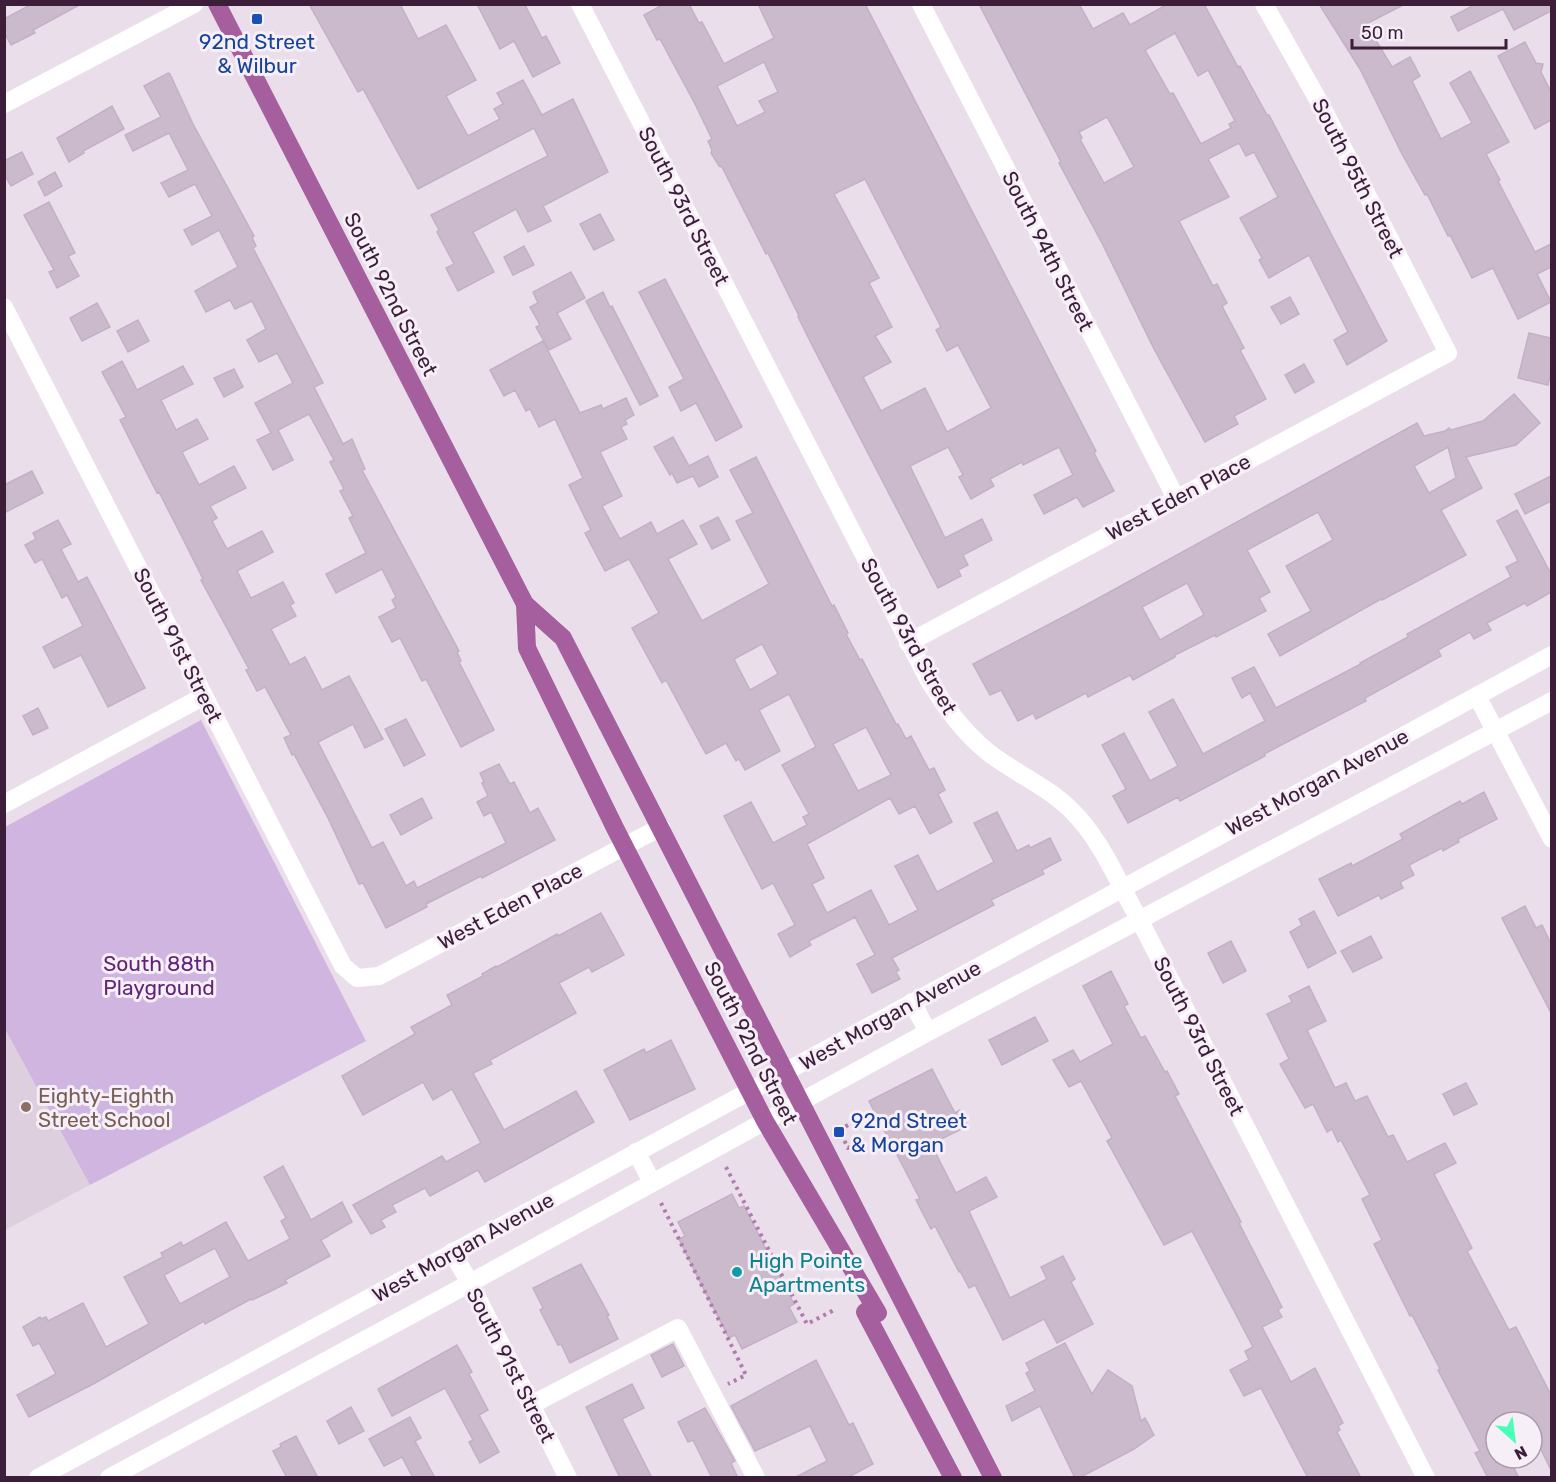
<svg xmlns="http://www.w3.org/2000/svg" width="1556" height="1482" viewBox="0 0 1556 1482" font-family="Rubik,sans-serif">
	<style>
		.built { fill: #decfdf }
		.green { fill: #cfb5df }
		.building { fill: #cbbacc; stroke: #c4b0c6; stroke-width: 1.5; fill-rule: evenodd }
		.lines { fill: none; stroke-linecap: round; stroke-linejoin: round }
		.path { stroke: #b27bb0; stroke-width: 4; stroke-dasharray: 3 4.5; stroke-linecap: butt }
		.minor { stroke: #fff; stroke-width: 18 }
		.major { stroke: #a55e9e; stroke-width: 18 }
		.transit-dot { fill: #1a4fb4; stroke: #f7eff8; stroke-width: 2 }
		.education-dot { fill: #8d6e63; stroke: #f7eff8; stroke-width: 2 }
		.culture-dot { fill: #0f9aa8; stroke: #f7eff8; stroke-width: 2 }
		.labels { text-anchor: middle; dominant-baseline: central; stroke-width: 6; stroke-linejoin: round; paint-order: stroke }
		.transit-label { font-size: 21px; fill: #164399; stroke: #f7eff8 }
		.street-label { font-size: 21px; fill: #3d1e3a; stroke: #f7eff8 }
		.park-label { font-size: 21px; fill: #622477; stroke: #f7eff8 }
		.education-label { font-size: 21px; fill: #785e54; stroke: #f7eff8; text-anchor: start }
		.culture-label { font-size: 21px; fill: #0d838f; stroke: #f7eff8; text-anchor: start }
	</style>
	<rect width="100%" height="100%" fill="#eadeeb"/>
	<path class="built" d="M5 1029 90 1185 5 1230H4Z"/>
	<path class="green" d="M201 720 366 1041 90 1185 5 1029V827Z"/>
	<g class="building">
		<path d="M32 4H81L33 30 35 33 11 45 4 32V19Z"/>
		<path d="M309 4H400L418 39 446 25 476 80 446 96 468 136 500 119 494 109 503 104 497 93 523 80 542 115 573 99 608 172 543 206 551 221 528 232 516 209 473 232 494 272 458 291 446 268 454 264 437 232 439 230 431 215 548 156 534 128 418 189 363 89 358 92Z"/>
		<path d="M477 4 525 5 542 38 546 36 560 63 533 77 514 41 500 49Z"/>
		<path d="M664 4H689L699 23 702 22 724 64 774 38 758 4H865L1096 451 1094 453 1114 491 1083 507 1077 497 1044 514 1034 495 1073 475 1059 447 1023 465 1022 462 990 479 994 486 971 499 959 477 963 475 948 447 910 466 945 538 982 519 992 540 963 555 968 565 958 570 961 576 938 588 814 349 798 317 799 316 768 253 766 254 722 167 719 166 711 153 712 150 708 141 712 139 695 104 660 39 657 40 644 15ZM764 62 778 92 759 101 765 112 737 126 717 86ZM865 179 941 327 936 330 947 351 958 345 991 408 947 432 925 388 881 411 863 377 891 362 875 336 892 327 869 283 879 278 834 194Z"/>
		<path d="M979 4H1079L1093 29 1123 13 1130 25 1168 4H1204L1238 67 1240 66 1267 115H1269L1387 341 1347 365 1334 340 1348 332 1309 255 1269 278 1259 260 1262 258 1240 218 1278 197 1254 152 1246 156 1239 143 1208 159 1229 197 1179 221 1213 286 1217 284 1227 303 1222 306 1244 348 1240 350 1266 399 1234 416 1238 424 1205 442 1154 349 1103 245 1059 163 1061 162ZM1175 33 1198 76 1208 70 1235 121 1229 124 1231 128 1201 144 1173 93 1170 94 1145 50ZM1107 117 1134 167 1104 183 1080 139 1082 138 1079 132Z"/>
		<path d="M1319 4H1405L1366 24 1392 67 1410 57 1420 76 1412 81 1441 139 1472 123 1450 83 1470 71 1509 142 1486 154 1500 180 1498 181 1535 252 1551 244V267L1537 274 1551 302 1518 319 1493 268 1472 278 1450 235 1448 236 1427 194 1425 195 1402 154 1360 69Z"/>
		<path d="M1476 4H1551V11L1514 30 1503 9 1458 31 1451 17Z"/>
		<path d="M1525 42 1536 63 1543 64 1541 72 1551 92V120L1535 129 1498 56Z"/>
		<path d="M168 73 170 74 193 124 254 236 252 237 256 246 253 248 323 383 314 387 343 444 352 439 365 469 362 470 459 651 457 652 461 661 459 662 494 730 461 747 426 679 422 681 400 638 392 642 379 617 396 608 392 600 396 597 382 569 336 593 326 574 366 553 349 518 353 516 340 491 344 489 330 462 334 460 309 414 278 430 293 460 273 470 257 440 271 433 255 403 293 383 277 353 259 362 247 340 266 329 252 301 235 309 230 300 206 312 195 291 238 267 219 230 192 245 184 230 212 216 195 184 169 197 161 183 188 170 169 133 133 151 125 135 161 117 144 86Z"/>
		<path d="M112 106 124 129 83 151 84 153 69 162 57 138Z"/>
		<path d="M22 152 33 174 11 186 4 174V161Z"/>
		<path d="M55 172 62 186 45 196 38 182Z"/>
		<path d="M49 202 75 253 68 256 79 276 57 288 49 272 54 270 24 215Z"/>
		<path d="M600 214 614 240 594 250 580 224Z"/>
		<path d="M524 246 534 265 513 275 504 257Z"/>
		<path d="M571 272 585 298 557 313 571 339 549 350 536 327 540 325 530 307 538 303 533 292Z"/>
		<path d="M665 279 742 427 716 441 696 403 681 411 669 387 684 379 639 292Z"/>
		<path d="M603 292 610 307 612 306 658 396 640 405 586 301Z"/>
		<path d="M1290 297 1299 314 1281 324 1271 307Z"/>
		<path d="M97 303 110 327 82 341 70 318Z"/>
		<path d="M138 320 149 341 128 352 117 331Z"/>
		<path d="M1529 333 1551 338V371L1548 385 1518 378Z"/>
		<path d="M543 341 580 413 601 405 603 409 626 398 634 415 625 420 627 424 621 427 627 439 600 452 622 496 602 506 620 539 651 522 657 534 683 520 697 544 668 559 702 621 769 584 736 521 753 513 730 470 756 457 832 606 834 605 848 633 846 634 860 660 862 659 896 724H898L906 739 911 736 929 770 934 768 945 790 938 794 952 822 930 834 915 806 899 814 890 798 807 844 824 878 812 884 827 913 871 890 889 925 918 910 895 866 918 855 937 892 994 862 974 823 997 812 1017 851 1029 845 1030 848 1050 838 1061 860 1042 870 1044 874 991 900 994 905 892 958 899 970 896 972 900 979 872 993 857 964 875 955 855 917 809 941 811 945 790 957 778 934 795 925 773 883 762 889 724 816 751 802 773 843 807 825 803 817 809 814 782 765 816 747 789 694 759 710 780 751 745 770 739 759 736 761 726 743 706 754 666 680 662 683 632 628 659 613 629 559 605 571 585 533 591 530 569 485 583 478 555 419 539 427 530 409 526 411 515 390 504 396 490 370ZM762 644 778 674 750 690 734 659ZM866 727 891 775 858 791 833 744Z"/>
		<path d="M122 361 137 390 183 366 193 384 161 400 176 430 197 419 208 439 182 452 199 485 234 466 246 488 210 506 217 518 212 521 227 549 262 531 273 552 237 571 251 598 283 582 294 603 290 605 296 616 271 629 290 665 305 657 322 690 349 676 383 739 365 748 353 724 318 742 372 848 383 842 406 886 414 881 417 888 506 843 491 812 484 816 477 802 488 796 482 783 484 782 480 773 499 764 510 784 514 782 530 813 538 808 555 840 482 878 481 876 426 904 427 907 386 928 363 883 359 884 328 818 294 754 292 755 284 738 291 735 265 687 257 691 246 670 249 669 201 580 203 579 182 537 159 492 157 493 120 420 126 417 102 372Z"/>
		<path d="M1304 364 1314 382 1295 393 1285 375Z"/>
		<path d="M234 369 243 387 224 397 214 378Z"/>
		<path d="M1514 394 1540 423 1516 445 1466 457 1482 488 1441 510 1466 555 1382 600 1381 599 1280 656 1268 634 1311 611 1286 566 1333 540 1318 512 1247 550 1270 592 1259 598 1266 611 1216 637 1215 635 1175 655V657L1133 680 1130 675 1088 697 1086 693 1036 719 1033 713 1018 721 1001 690 990 695 973 664 1086 605 1417 423 1424 436 1445 431 1449 428 1451 430 1483 421ZM1448 447 1456 478 1429 493 1414 466ZM1187 583 1204 615 1160 640 1142 607Z"/>
		<path d="M673 437 689 466 708 456 718 477 699 487 693 476 677 483 672 473 670 475 654 447Z"/>
		<path d="M32 471 43 493 4 513V485Z"/>
		<path d="M1551 476V501L1525 514 1515 494Z"/>
		<path d="M1517 510 1551 574V592L1527 606 1525 603 1487 623 1491 630 1474 639 1470 632 1438 650 1441 656 1365 698 1366 701 1264 754 1265 756 1180 801 1178 797 1128 823 1113 796 1126 789 1102 745 1124 733 1150 781 1178 766 1149 712 1173 699 1203 754 1265 721 1250 693 1242 698 1232 678 1254 667 1276 708 1361 664 1360 663 1408 637 1407 634 1511 577 1506 567 1518 561 1497 521Z"/>
		<path d="M718 517 730 540 712 549 700 526Z"/>
		<path d="M58 520 71 544 61 549 78 582 87 577 145 688 108 707 81 655 54 668 43 647 83 626 67 595 62 598 42 559 35 563 25 545 36 539 33 533Z"/>
		<path d="M38 708 48 728 33 735 23 716Z"/>
		<path d="M406 719 425 755 404 766 385 729Z"/>
		<path d="M1484 792 1497 819 1458 839 1459 842 1443 851 1442 848 1409 865 1414 875 1400 882 1403 888 1381 899 1379 895 1338 916 1319 879 1351 863 1352 866 1403 839 1400 834 1460 801 1462 804Z"/>
		<path d="M422 798 432 818 401 835 390 815Z"/>
		<path d="M1525 906 1536 928 1542 925 1551 944V1013L1502 918Z"/>
		<path d="M1314 911 1336 953 1308 968 1290 932 1302 925 1299 919Z"/>
		<path d="M601 913 624 955 592 972 589 967 559 983 576 1013 490 1060 492 1064 473 1073 504 1130 576 1091 594 1122 485 1182 478 1170 430 1196 425 1188 392 1205 396 1212 381 1220 385 1227 371 1234 353 1205 442 1156 446 1162 481 1143 452 1089 433 1100 423 1082 363 1115 342 1076 415 1034 411 1027 452 1005 447 995 483 976 482 974 496 966 497 967 557 934 558 936Z"/>
		<path d="M1371 936 1382 958 1353 972 1341 951Z"/>
		<path d="M1231 941 1246 971 1223 983 1208 953Z"/>
		<path d="M1111 971 1128 1004 1124 1006 1141 1038 1145 1036 1165 1072 1167 1071 1179 1094 1175 1096 1241 1222 1239 1223 1282 1307 1278 1310 1282 1317 1262 1327 1291 1382 1315 1368 1343 1423 1338 1426 1340 1430 1337 1432 1361 1478H1308L1261 1388 1244 1396 1230 1370 1249 1360 1245 1351 1253 1347 1192 1231 1164 1245 1107 1141 1112 1138 1081 1081 1069 1087 1053 1060 1073 1050 1080 1062 1113 1044 1083 986Z"/>
		<path d="M1309 986 1326 1021 1307 1030 1335 1088 1346 1083 1355 1101 1367 1096 1388 1137 1393 1135 1407 1162 1445 1143 1456 1163 1434 1174 1472 1248 1467 1251 1484 1283 1509 1330 1516 1327 1551 1395V1470L1532 1431V1422H1528L1525 1416 1513 1422H1496V1458H1509L1519 1478H1488L1475 1453 1480 1451 1438 1370 1440 1369 1412 1315 1410 1316 1374 1244 1382 1240 1362 1199 1370 1195 1341 1140 1338 1142 1332 1129 1327 1132 1313 1104 1305 1108 1280 1064 1289 1059 1267 1014 1292 1002 1289 996Z"/>
		<path d="M1035 1017 1048 1041 1002 1065 989 1040Z"/>
		<path d="M671 1040 695 1089 630 1120 604 1070 644 1049 646 1053Z"/>
		<path d="M932 1069 955 1113 960 1110 968 1126 931 1144 956 1193 986 1177 997 1197 969 1211 1010 1298 1047 1279 1041 1267 1063 1256 1075 1279 1071 1282 1093 1324 1057 1343 1044 1319 1003 1340 975 1285 969 1288 960 1271 959 1272 935 1226 931 1229 916 1200 920 1199 869 1101Z"/>
		<path d="M1466 1083 1477 1104 1454 1115 1443 1094Z"/>
		<path d="M283 1166 311 1220 342 1202 352 1222 321 1240 330 1256 285 1280 287 1283 271 1291 252 1300 251 1299 205 1324 204 1321 95 1383 29 1417 17 1395 56 1374 39 1343 33 1346 23 1327 40 1317 41 1319 46 1317 48 1321 83 1303 106 1347 149 1324 124 1277 163 1257 161 1253 181 1242 183 1246 226 1222 248 1261 290 1239 281 1221 286 1218 264 1177ZM215 1248 230 1277 180 1304 164 1275Z"/>
		<path d="M732 1194 739 1208 744 1206 773 1263 794 1304 789 1307 797 1322 742 1349 735 1335 729 1338 700 1282 679 1239 685 1236 678 1222Z"/>
		<path d="M581 1264 609 1315 607 1316 618 1339 570 1363 561 1344 558 1345 540 1310 543 1308 533 1288Z"/>
		<path d="M1065 1343 1092 1394 1108 1370 1132 1386 1141 1421 1145 1418 1154 1435 1134 1449 1079 1478H1075L1040 1406 1012 1421 1006 1406 1035 1391 1026 1373 1030 1371 1026 1363Z"/>
		<path d="M673 1344 684 1366 662 1377 651 1355Z"/>
		<path d="M457 1345 472 1372 469 1374 488 1410 479 1415 499 1452 480 1463 469 1442 473 1440 445 1388 392 1416 378 1389Z"/>
		<path d="M816 1360 849 1425 853 1423 873 1464 847 1478H794L827 1461 810 1426 755 1451 731 1406Z"/>
		<path d="M632 1384 644 1408 622 1419 652 1478H620L586 1407Z"/>
		<path d="M351 1407 364 1431 339 1444 327 1421Z"/>
		<path d="M705 1408 735 1461 731 1463 738 1478H712L693 1440 688 1442 678 1422Z"/>
		<path d="M410 1417 421 1438 415 1441 435 1478H413L402 1457 384 1466 369 1439Z"/>
		<path d="M296 1436 318 1478H287L273 1451 281 1447 280 1444Z"/>
	</g>
	<g class="lines">
		<g class="path">
			<path d="M848 1125 839 1130 848 1148 858 1143"/>
			<path d="M726 1167 807 1324 834 1310"/>
			<path d="M661 1203 746 1375 728 1384"/>
		</g>
		<g class="minor">
			<path d="M580 4 928 679C946 708 962 731 989 753 1015 773 1048 787 1071 810 1102 840 1118 883 1139 919L1426 1478"/>
			<path d="M921 4 1176 498"/>
			<path d="M4 104 194 4"/>
			<path d="M4 307 343 966 357 978 379 976 661 827"/>
			<path d="M908 643 1448 353 1321 105 1264 4"/>
			<path d="M1477 696 1552 839"/>
			<path d="M4 804 204 696"/>
			<path d="M912 1002 928 1032"/>
			<path d="M636 1152 652 1182"/>
			<path d="M452 1252 470 1283 568 1478"/>
			<path d="M531 1405 678 1328 756 1478"/>
			<path d="M38 1478 1552 655"/>
			<path d="M109 1478 448 1295 928 1032 1552 701"/>
		</g>
		<g class="major">
			<path d="M217 4 525 604 563 638 993 1478"/>
			<path d="M525 604 527 648 615 828 765 1121 878 1313 865 1312 953 1478"/>
		</g>
	</g>
	<g class="transit-dot">
		<rect x="251" y="13" width="12" height="12" rx="3"/>
		<rect x="833" y="1126" width="12" height="12" rx="3"/>
	</g>
	<circle class="education-dot" cx="26" cy="1107" r="6"/>
	<circle class="culture-dot" cx="737" cy="1272" r="6"/>
	<g class="labels">
		<g class="transit-label">
			<text x="257" y="41">92nd Street<tspan x="257" dy="24">&amp; Wilbur</tspan></text>
			<text x="851" y="1120" text-anchor="start">92nd Street<tspan x="851" dy="24">&amp; Morgan</tspan></text>
		</g>
		<g class="street-label">
			<text transform="translate(1358 178) rotate(63)">South 95th Street</text>
			<text transform="translate(684 206) rotate(63)">South 93rd Street</text>
			<text transform="translate(1048 251) rotate(63)">South 94th Street</text>
			<text transform="translate(391 294) rotate(63)">South 92nd Street</text>
			<text transform="translate(1178 497) rotate(-28)">West Eden Place</text>
			<text transform="translate(909 636) rotate(61)">South 93rd Street</text>
			<text transform="translate(178 645) rotate(63)">South 91st Street</text>
			<text transform="translate(1317 782) rotate(-28)">West Morgan Avenue</text>
			<text transform="translate(510 906) rotate(-28)">West Eden Place</text>
			<text transform="translate(890 1015) rotate(-29)">West Morgan Avenue</text>
			<text transform="translate(1199 1036) rotate(63)">South 93rd Street</text>
			<text transform="translate(751 1043) rotate(63)">South 92nd Street</text>
			<text transform="translate(463 1247) rotate(-29)">West Morgan Avenue</text>
			<text transform="translate(511 1365) rotate(63)">South 91st Street</text>
		</g>
		<g class="park-label">
			<text x="159" y="963">South 88th<tspan x="159" dy="24">Playground</tspan></text>
		</g>
		<g class="education-label">
			<text x="38" y="1095">Eighty-Eighth<tspan x="38" dy="24">Street School</tspan></text>
		</g>
		<g class="culture-label">
			<text x="749" y="1260">High Pointe<tspan x="749" dy="24">Apartments</tspan></text>
		</g>
	</g>
	<rect width="1556" height="1482" fill="none" stroke="#3d1e3a" stroke-width="12"/>
	<g transform="translate(1514 1440) rotate(152)"><circle r="28" fill="#f7eff8" stroke="#ad9bac" stroke-width="1.5"/>
	<path d="M0-4.5L10 22L0 15L-10 22Z" fill="#49ffb7"/>
	<text y="-9" font-size="16" font-weight="bold" text-anchor="middle" fill="#3d1e3a">N</text>
	</g>
	<path d="M1352 39v9h154v-9" fill="none" stroke="#3d1e3a" stroke-width="3"/>
	<text x="1361" y="39" font-size="18" fill="#3d1e3a" stroke="#f7eff8" stroke-width="4.5" paint-order="stroke">50 m</text>
</svg>
